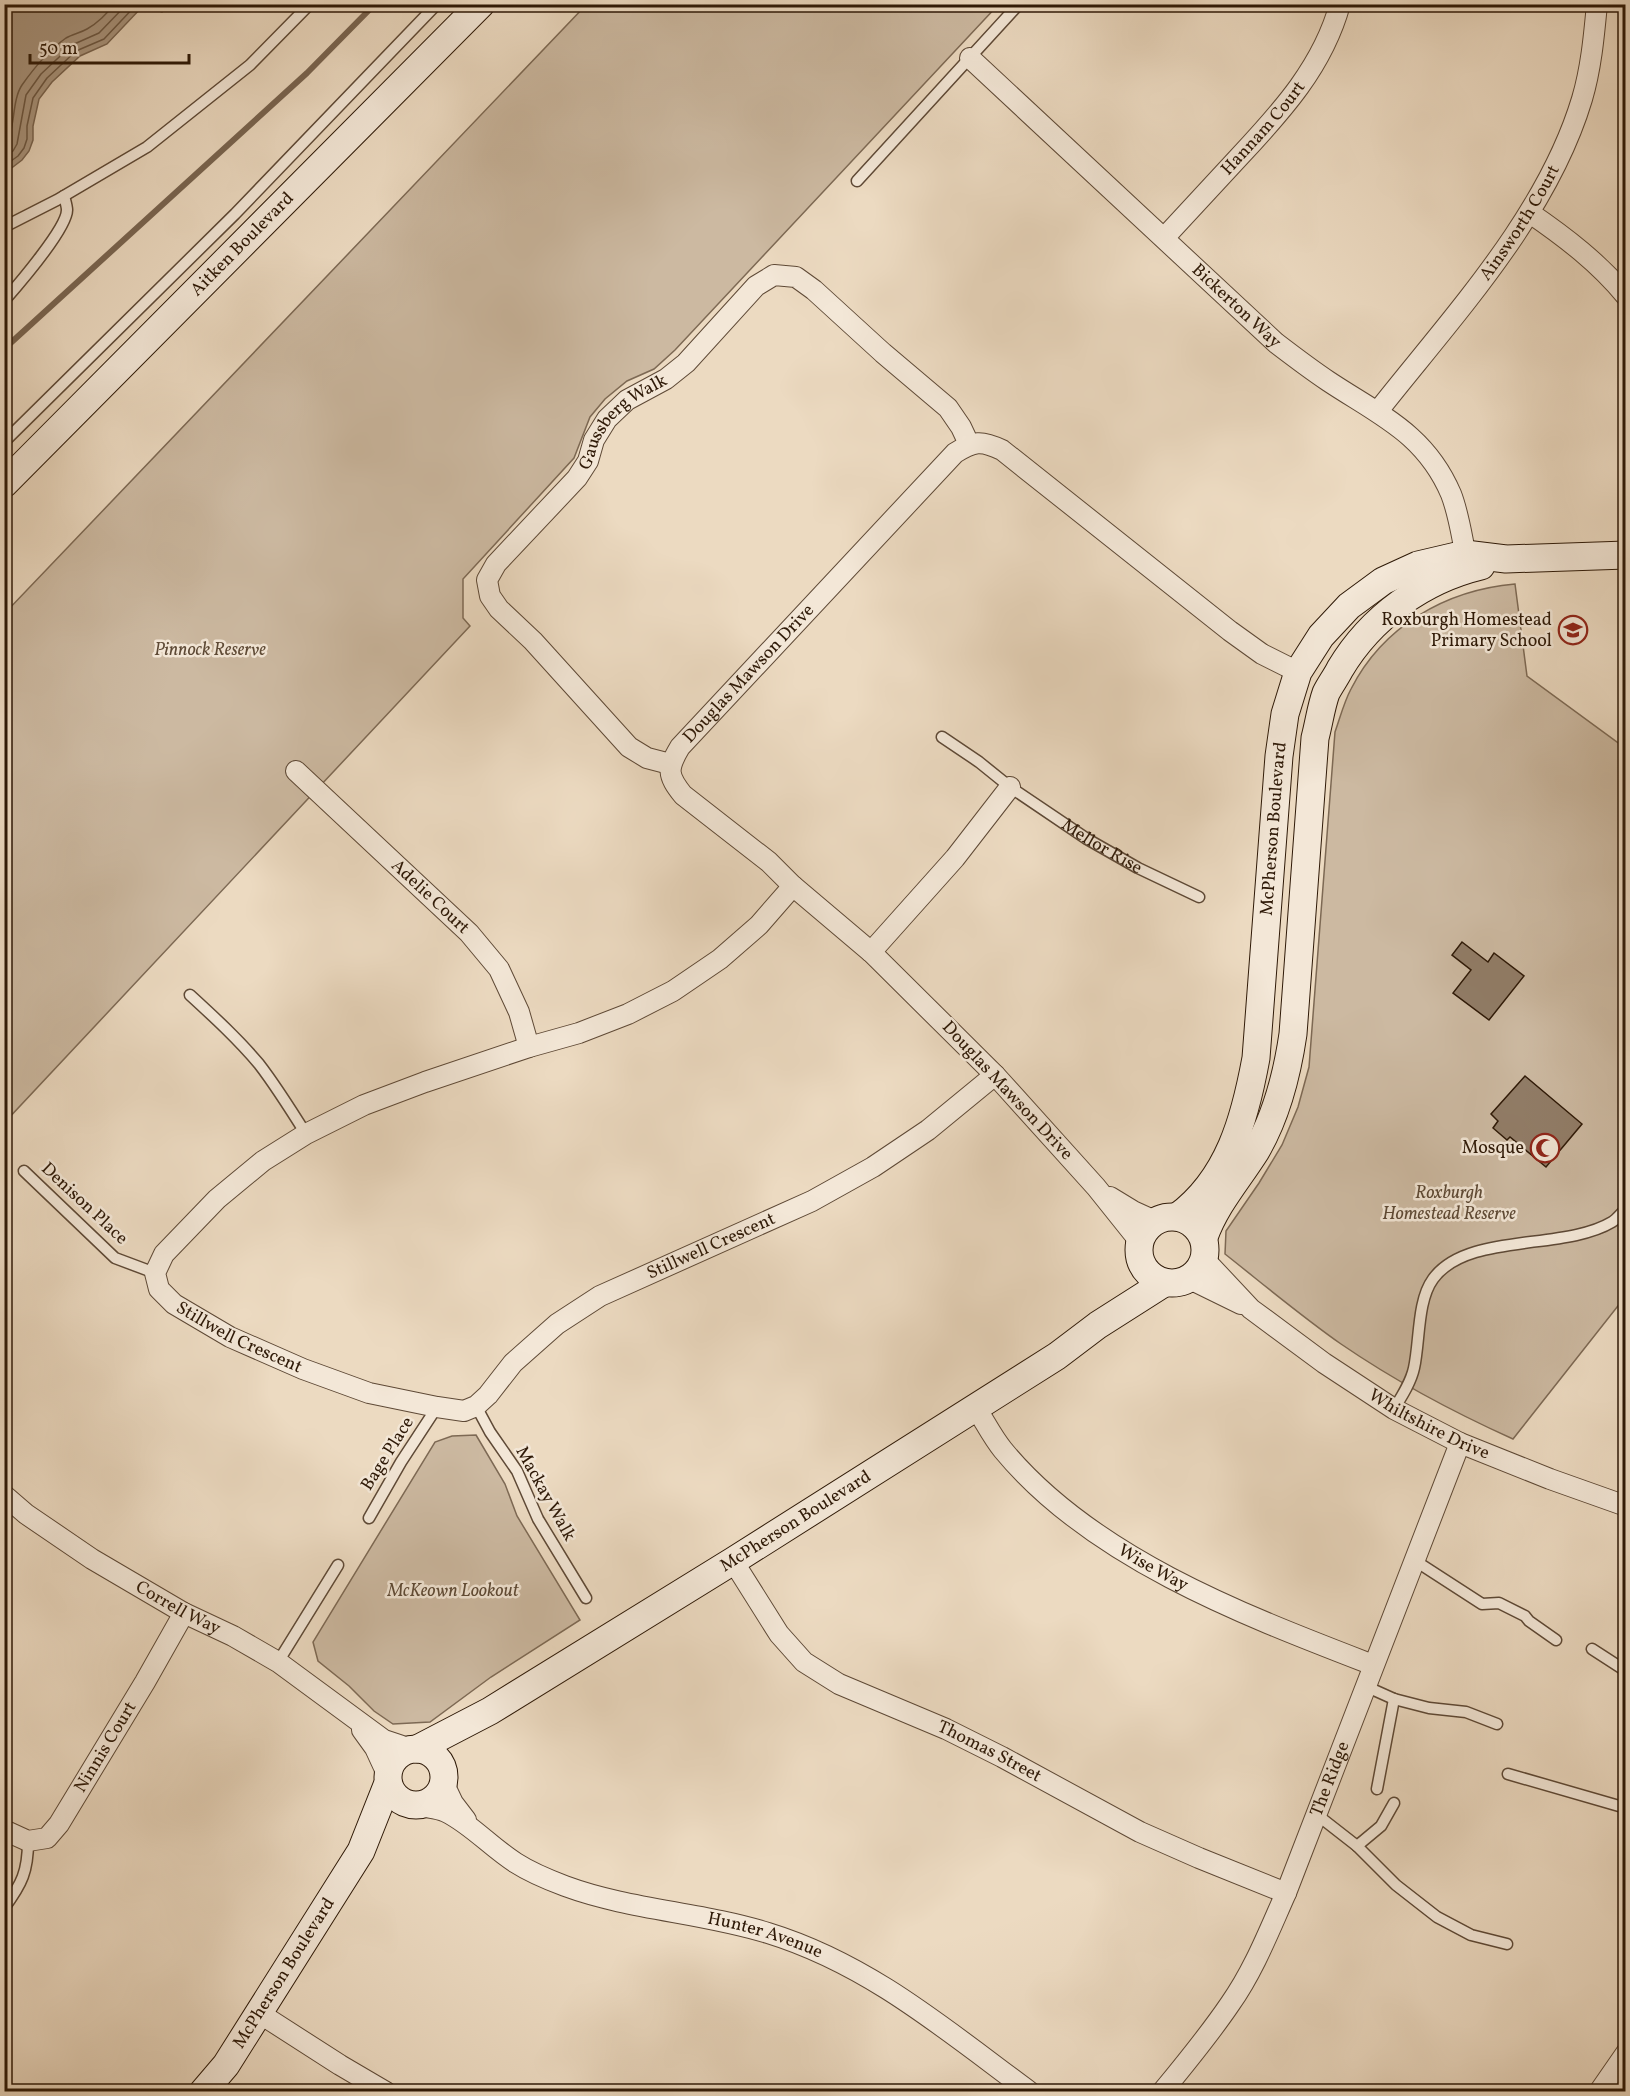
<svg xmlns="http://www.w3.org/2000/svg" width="1630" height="2096" viewBox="0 0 1630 2096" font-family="Vollkorn,serif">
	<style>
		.green { fill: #ccb9a1; stroke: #7d6954; stroke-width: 1.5 }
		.water { fill: #ab9882; stroke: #796551; stroke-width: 1.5 }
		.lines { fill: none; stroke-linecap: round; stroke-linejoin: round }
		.shore { stroke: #6c5844; stroke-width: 1.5 }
		.stream { stroke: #796551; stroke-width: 6 }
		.building { fill: #917d68; stroke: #2e1907; stroke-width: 1.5 }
		.lane-casing { stroke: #5e4936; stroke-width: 13 }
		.street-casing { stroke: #5e4936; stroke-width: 22 }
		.secondary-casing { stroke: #2e1907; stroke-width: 29 }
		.lane { stroke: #f3e7d7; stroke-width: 10 }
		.street { stroke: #f3e7d7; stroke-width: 20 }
		.secondary { stroke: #f3e7d7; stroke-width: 27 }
		.labels { text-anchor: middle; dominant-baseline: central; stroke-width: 5; stroke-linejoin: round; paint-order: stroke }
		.street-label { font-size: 18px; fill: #2e1907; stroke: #f3e7d7 }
		.poi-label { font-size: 18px; fill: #2e1907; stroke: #f3e7d7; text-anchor: end }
		.park-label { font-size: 18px; font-style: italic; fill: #5d4935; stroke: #f3e7d7 }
	</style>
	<rect width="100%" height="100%" fill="#ecdac1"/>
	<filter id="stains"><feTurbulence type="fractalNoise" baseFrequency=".00333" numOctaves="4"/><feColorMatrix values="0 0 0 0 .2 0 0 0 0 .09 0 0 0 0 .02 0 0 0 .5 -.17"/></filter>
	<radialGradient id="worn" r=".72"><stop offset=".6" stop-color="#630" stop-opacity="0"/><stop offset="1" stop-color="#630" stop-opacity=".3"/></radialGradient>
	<g class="green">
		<path d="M586 5H998L675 350 654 369 627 381 605 399 590 417 574 458 463 579V618L470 626 5 1122V613Z"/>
		<path d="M1515 584 1527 676 1625 748V1297L1513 1439C1453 1412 1395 1381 1341 1344 1301 1316 1263 1284 1225 1254L1226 1231 1259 1183 1282 1145 1298 1107 1309 1067 1335 732C1340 718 1344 702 1351 689 1383 626 1446 590 1515 584Z"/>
		<path d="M476 1435 505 1484 517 1516 580 1620 491 1677 430 1722 393 1724 374 1711 349 1686 318 1661 313 1642 435 1442 452 1436Z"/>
	</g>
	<path class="water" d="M5 4 168 5 162 12 146 7H142L107 44 80 56 52 82 39 99 33 126V140L29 151 22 160 5 173Z"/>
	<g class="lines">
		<g class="shore">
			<path d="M4 146C16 133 11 101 22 85 34 68 49 50 66 38 73 34 80 33 87 29 98 23 106 14 115 4"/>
			<path d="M4 157 13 151 17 144 26 95 41 74 72 45 99 33 127 4"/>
			<path d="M4 166 18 156 24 148 27 139V126L33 98 47 78 76 51 104 39 137 4"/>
		</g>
		<path class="stream" d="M4 349 307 73 375 4"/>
	</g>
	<g class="building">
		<path d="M1462 942 1488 962 1494 953 1524 976 1489 1020 1453 993 1471 970 1452 955Z"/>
		<path d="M1525 1076 1582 1124 1546 1167 1510 1137 1507 1140 1493 1128 1498 1121 1491 1114Z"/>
	</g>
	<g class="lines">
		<g class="lane-casing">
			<g id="lane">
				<path d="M857 181 1019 4"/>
				<path d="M4 227 57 200 147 147 250 65 310 4"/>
				<path d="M4 301C18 285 67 228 67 210 67 206 65 200 64 196"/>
				<path d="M4 442 235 214 437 4"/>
				<path id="s1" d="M942 737 979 762 1010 787 1087 839 1138 868 1199 897"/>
				<path d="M190 995C214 1017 238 1039 259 1064 276 1086 291 1110 306 1134"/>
				<path d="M24 1171 115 1258 155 1273"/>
				<path d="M476 1406 490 1432 517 1471 538 1519 586 1598"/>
				<path d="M1394 1409C1402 1396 1411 1382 1414 1368 1420 1341 1417 1301 1433 1279 1467 1232 1564 1251 1612 1222 1617 1219 1621 1213 1626 1209"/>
				<path d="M369 1518 401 1462 437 1407"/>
				<path d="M1414 1560 1482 1604 1499 1603 1525 1616 1529 1621 1556 1640"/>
				<path d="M1592 1649 1626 1671"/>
				<path d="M278 1662 338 1565"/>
				<path d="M1365 1686 1394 1699 1429 1708 1466 1712 1497 1724"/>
				<path d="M1508 1774 1626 1808"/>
				<path d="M1377 1789 1394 1699"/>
				<path d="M1316 1814 1357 1846 1396 1885 1437 1917 1471 1935 1507 1944"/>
				<path d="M1357 1846 1381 1826 1394 1803"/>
				<path d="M4 1908C22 1884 28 1871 28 1841"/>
			</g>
		</g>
		<g class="street-casing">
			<g id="street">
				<path id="s2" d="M970 58 1276 343C1293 356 1310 369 1328 381 1379 415 1425 433 1451 494 1460 517 1462 541 1468 565"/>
				<path d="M1530 213C1565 237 1599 263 1626 296"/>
				<path id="s3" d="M1164 238C1189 211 1214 184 1239 157 1282 111 1323 66 1340 4"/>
				<path id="s4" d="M1378 411C1452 317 1547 216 1582 99 1591 69 1594 36 1597 4"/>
				<path id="s5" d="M670 764 647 758 629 747 533 641 499 609 490 596 487 580 496 564 577 478 588 461 594 440 607 419 627 400 666 379 686 363 756 286 774 275 796 277 814 290 883 353 948 408 961 427 969 444"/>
				<path id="s6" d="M296 771 469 933 499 969 519 1012 529 1047"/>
				<path id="s7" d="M793 886 759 925 720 959 673 991 628 1014 579 1033 529 1047 425 1082 364 1105 306 1134 263 1161 217 1199 164 1254 155 1273 159 1289 174 1304 230 1337 303 1369 369 1393 437 1407 464 1411 476 1406 488 1395 513 1363 557 1324 600 1296 812 1201 873 1167 928 1130 995 1075"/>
				<path d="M871 952 955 858 1010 787"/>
				<path d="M1110 1197 1133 1211 1155 1221"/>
				<path id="s8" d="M1140 1242 1096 1187 995 1075 871 952 793 886 769 862 683 795C667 775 667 769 680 747L955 453C974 441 981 440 1002 450L1230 631 1262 654 1298 672"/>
				<path id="s9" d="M1205 1260 1251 1309 1324 1363 1394 1409 1460 1443 1550 1479 1626 1506"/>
				<path d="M1190 1279 1241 1304"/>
				<path id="s10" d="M976 1408C985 1422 993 1438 1003 1450 1092 1558 1246 1616 1373 1665"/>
				<path id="s11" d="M4 1495 26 1514 92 1559 184 1613 233 1636 278 1662 384 1740 411 1749"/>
				<path id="s12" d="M733 1561 779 1634 804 1662 839 1684 946 1729 1002 1757 1140 1832 1199 1858 1286 1893"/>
				<path d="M362 1730 375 1748 387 1774"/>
				<path d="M444 1784 453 1803 466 1820"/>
				<path id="s13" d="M420 1806C428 1808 438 1808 446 1812 471 1824 492 1848 516 1863 530 1872 549 1880 565 1886 630 1910 701 1912 768 1933 869 1964 946 2030 1030 2092"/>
				<path id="s14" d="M4 1830 28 1841 47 1838 59 1824 145 1682 184 1613"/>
				<path d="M259 2013 340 2065 386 2092"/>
				<path id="s15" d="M1162 2092C1186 2063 1209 2035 1230 2004 1254 1970 1269 1931 1286 1893L1460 1443"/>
				<path d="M1599 2092 1626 2053"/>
			</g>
		</g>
		<g class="secondary-casing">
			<g id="secondary">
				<path id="s16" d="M4 484 481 4"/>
				<circle cx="1172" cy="1250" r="33"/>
				<path id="s17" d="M1177 1217C1229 1179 1245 1118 1256 1058L1279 756 1285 714 1298 672 1321 636 1349 606 1383 581 1418 565 1465 554 1506 559 1626 555"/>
				<path d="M1204 1237C1216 1204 1237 1181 1256 1151 1277 1115 1287 1075 1293 1034L1315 738C1319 723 1321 707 1326 693 1330 685 1336 677 1340 669 1371 617 1423 580 1481 566"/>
				<circle cx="416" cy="1777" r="28"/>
				<path id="s18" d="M417 1749 490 1711 733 1561 1057 1356 1098 1325 1164 1283"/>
				<path id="s19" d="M203 2092 226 2065 361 1851 388 1783"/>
			</g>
		</g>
		<use href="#lane" class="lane"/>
		<use href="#street" class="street"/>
		<use href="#secondary" class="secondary"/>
	</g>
	<defs>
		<g id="school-ring" transform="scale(1.5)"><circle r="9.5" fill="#f3e7d7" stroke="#8f2418" stroke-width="1.5"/><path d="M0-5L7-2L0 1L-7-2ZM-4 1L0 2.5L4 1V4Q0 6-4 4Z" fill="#8f2418"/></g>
		<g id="mosque-ring" transform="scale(1.5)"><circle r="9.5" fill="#f3e7d7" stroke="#8f2418" stroke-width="1.5"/><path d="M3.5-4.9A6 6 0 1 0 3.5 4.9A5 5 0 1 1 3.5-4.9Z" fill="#8f2418"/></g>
	</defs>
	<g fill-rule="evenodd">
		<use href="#school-ring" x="1573" y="630"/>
		<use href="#mosque-ring" x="1545" y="1148"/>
	</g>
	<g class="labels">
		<g class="street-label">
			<text stroke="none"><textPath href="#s3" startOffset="148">Hannam Court</textPath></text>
			<text stroke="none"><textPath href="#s4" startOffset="236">Ainsworth Court</textPath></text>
			<text stroke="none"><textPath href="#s16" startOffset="338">Aitken Boulevard</textPath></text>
			<text stroke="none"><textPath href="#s2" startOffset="364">Bickerton Way</textPath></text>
			<text stroke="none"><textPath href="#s5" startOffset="478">Gaussberg Walk</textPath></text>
			<text stroke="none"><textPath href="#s8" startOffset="795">Douglas Mawson Drive</textPath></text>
			<text stroke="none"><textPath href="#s17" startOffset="412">McPherson Boulevard</textPath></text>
			<text stroke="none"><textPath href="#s1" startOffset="194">Mellor Rise</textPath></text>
			<text stroke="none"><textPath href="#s6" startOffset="184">Adelie Court</textPath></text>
			<text transform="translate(1007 1091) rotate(47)">Douglas Mawson Drive</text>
			<text transform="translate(84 1204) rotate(43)">Denison Place</text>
			<text stroke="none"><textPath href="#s7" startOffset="1414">Stillwell Crescent</textPath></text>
			<text stroke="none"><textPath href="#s7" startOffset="874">Stillwell Crescent</textPath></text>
			<text stroke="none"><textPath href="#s9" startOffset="280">Whiltshire Drive</textPath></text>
			<text transform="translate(388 1454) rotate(-58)">Bage Place</text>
			<text transform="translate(545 1494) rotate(61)">Mackay Walk</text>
			<text stroke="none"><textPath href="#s18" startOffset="442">McPherson Boulevard</textPath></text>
			<text stroke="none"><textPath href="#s10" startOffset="242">Wise Way</textPath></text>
			<text stroke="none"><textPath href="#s11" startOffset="208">Correll Way</textPath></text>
			<text stroke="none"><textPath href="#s14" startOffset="154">Ninnis Court</textPath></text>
			<text stroke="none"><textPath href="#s12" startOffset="330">Thomas Street</textPath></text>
			<text stroke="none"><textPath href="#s15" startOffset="358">The Ridge</textPath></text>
			<text stroke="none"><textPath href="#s13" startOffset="374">Hunter Avenue</textPath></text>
			<text stroke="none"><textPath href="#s19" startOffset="144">McPherson Boulevard</textPath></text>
		</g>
		<g class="poi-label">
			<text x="1552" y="620">Roxburgh Homestead<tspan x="1552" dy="21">Primary School</tspan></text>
			<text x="1524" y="1148">Mosque</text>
		</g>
		<g class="park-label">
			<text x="210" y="650">Pinnock Reserve</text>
			<text x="1449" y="1193">Roxburgh<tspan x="1449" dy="21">Homestead Reserve</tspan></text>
			<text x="453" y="1591">McKeown Lookout</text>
		</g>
	</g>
	<rect width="1630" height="2096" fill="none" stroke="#ecdac1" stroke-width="24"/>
	<rect x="6" y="6" width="1618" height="2084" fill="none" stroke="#2e1907" stroke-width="3"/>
	<rect x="12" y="12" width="1606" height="2072" fill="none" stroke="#2e1907" stroke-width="1.5"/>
	<path d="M30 54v9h159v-9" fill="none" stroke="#2e1907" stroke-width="3"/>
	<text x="39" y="54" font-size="18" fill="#2e1907" stroke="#f3e7d7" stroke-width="4.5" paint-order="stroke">50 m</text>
	<rect width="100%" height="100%" filter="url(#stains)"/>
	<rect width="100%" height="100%" fill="url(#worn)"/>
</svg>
